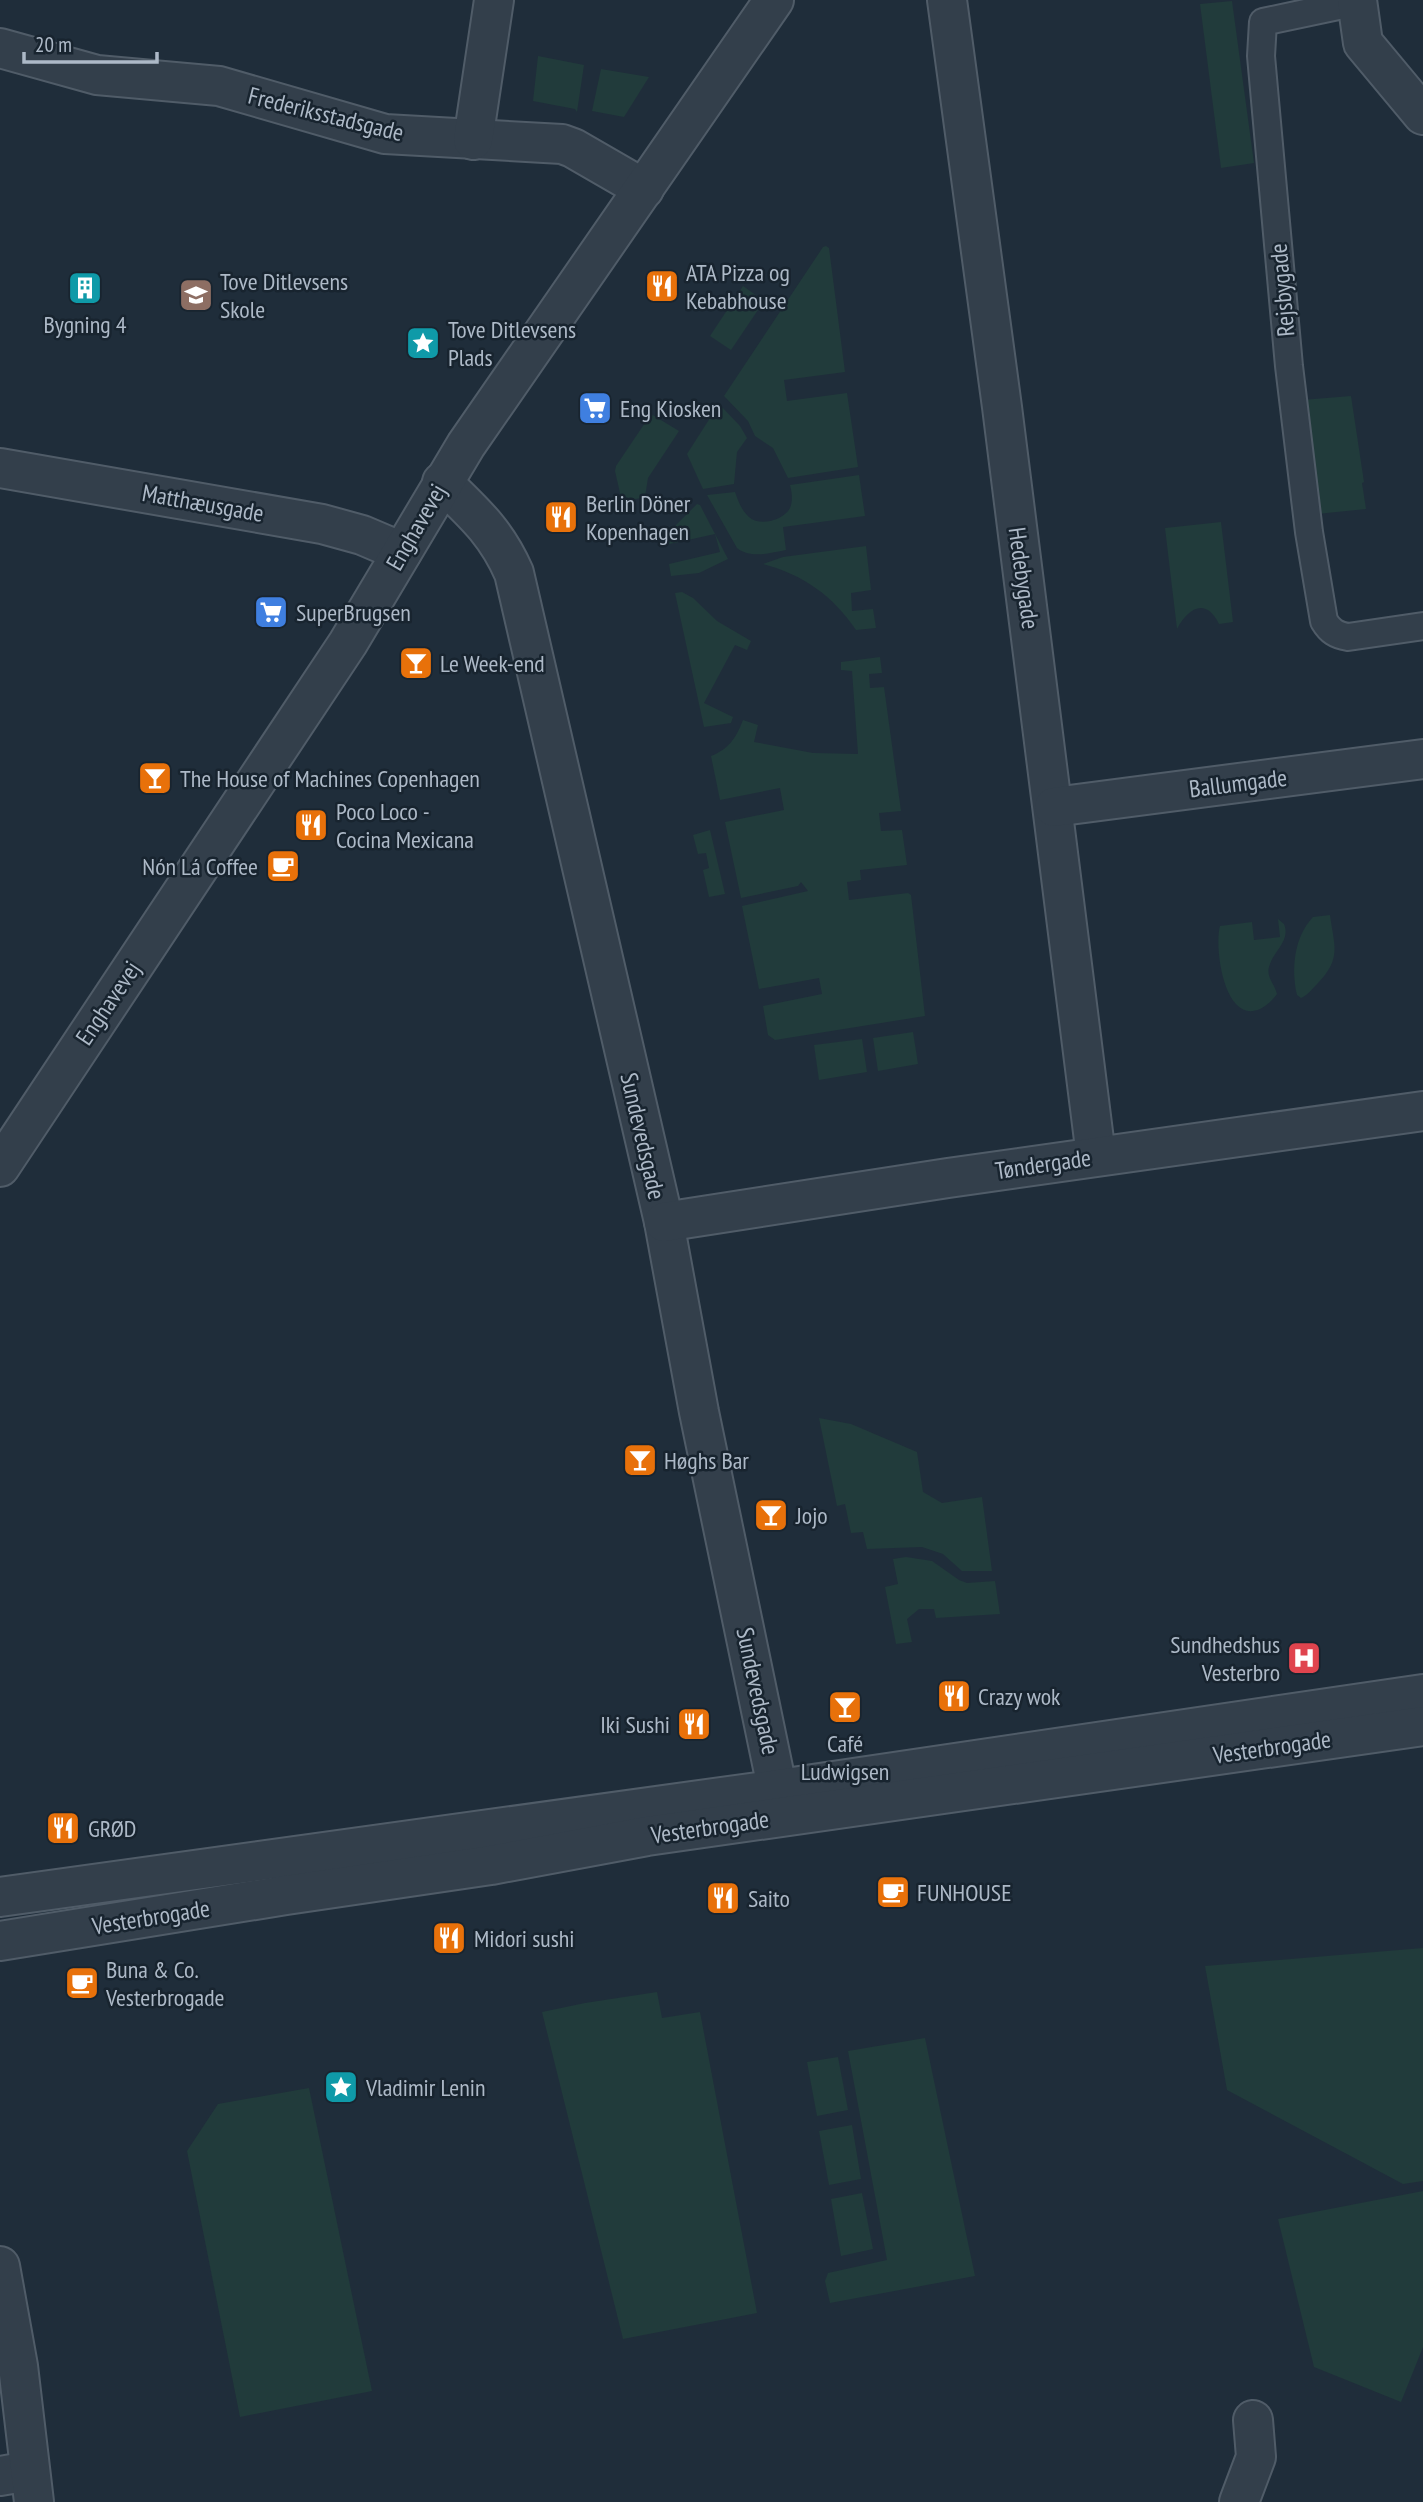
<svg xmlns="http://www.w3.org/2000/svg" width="1423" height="2502" viewBox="0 0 1423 2502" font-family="'PT Sans Narrow',sans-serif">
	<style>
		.green { fill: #213b3b }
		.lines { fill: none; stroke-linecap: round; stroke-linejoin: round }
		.service-casing { stroke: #505c68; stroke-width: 30 }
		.minor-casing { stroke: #505c68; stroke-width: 42 }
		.tertiary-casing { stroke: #505c68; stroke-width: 42 }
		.service { stroke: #333f4b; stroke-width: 26 }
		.minor { stroke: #333f4b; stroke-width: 38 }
		.tertiary { stroke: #333f4b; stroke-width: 38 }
		.labels { text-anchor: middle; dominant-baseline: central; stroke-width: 5; stroke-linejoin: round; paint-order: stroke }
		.street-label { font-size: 24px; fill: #adb9c7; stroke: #18242f }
		.poi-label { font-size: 24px; fill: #adb9c7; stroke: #18242f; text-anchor: start }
	</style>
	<rect width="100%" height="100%" fill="#1f2d3a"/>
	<g class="green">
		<path d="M1232 1 1254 163 1221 168 1200 4Z"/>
		<path d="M538 56 584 65 577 112 575 109 533 101Z"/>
		<path d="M601 69 649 77 624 117 592 111Z"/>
		<path d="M826 246 829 248 845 372 784 380 787 401 847 393 858 467 788 478 773 448 755 436 748 421 724 396 823 247Z"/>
		<path d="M743 286 764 301 731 350 710 336Z"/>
		<path d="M1351 396 1364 482 1362 483 1366 509 1317 514 1302 400Z"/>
		<path d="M719 404 740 426 747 438 737 452 734 484 703 489 687 454Z"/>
		<path d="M651 414 679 431 648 478 645 497 622 502 615 471 616 466Z"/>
		<path d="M859 475 865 516 783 527 786 550C769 553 751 559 737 548L707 495 735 492C738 501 742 511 749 517 760 527 784 520 790 508 793 501 792 493 790 485Z"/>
		<path d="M697 504 700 505 728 559 699 573 671 576 669 564 720 552 715 534 665 545 663 538Z"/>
		<path d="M1221 522 1233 622 1219 624C1206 597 1188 608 1177 629L1165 528Z"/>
		<path d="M866 546 871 590 851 593 852 611 873 609 876 628 856 630C833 596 804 575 763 564L783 557Z"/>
		<path d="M682 592 693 598 717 621 751 641 747 650 735 645 704 703 733 717 731 723 704 727 675 593Z"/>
		<path d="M880 657 882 673 869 674 870 688 884 687 901 811 879 813 881 831 902 830 907 865 860 870 861 880 847 882 849 900 908 893 911 895 925 1016 775 1040 768 1035 763 1006 822 994 819 978 759 989 742 906 808 891 801 882 798 886 741 898 725 822 784 810 780 788 720 800 711 756C729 749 736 738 743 720L758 725 754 742 813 753 858 754 852 671 841 670V662Z"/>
		<path d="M710 830 725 894 709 897 703 870 709 868 706 853 698 854 693 835Z"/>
		<path d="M1330 915C1334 946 1342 958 1318 983 1312 989 1308 995 1301 998L1297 995C1291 969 1294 937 1313 917Z"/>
		<path d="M1278 919 1284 924C1291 941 1273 951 1269 967 1266 977 1275 985 1277 994 1273 1000 1266 1006 1260 1009 1224 1025 1214 947 1220 926L1252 922 1254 940 1280 937Z"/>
		<path d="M913 1032 918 1064 878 1071 873 1038Z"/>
		<path d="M862 1039 867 1072 819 1080 814 1045Z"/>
		<path d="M819 1418 851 1424 917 1452 923 1492 942 1503 982 1497 992 1571H962L943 1554 922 1547 867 1549 863 1532 851 1533 845 1504 837 1506Z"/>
		<path d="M906 1557 932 1561 959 1580 967 1583 995 1581 1000 1614 936 1618 934 1609H919L907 1619 912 1642 896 1644 885 1587 898 1584 893 1559Z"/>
		<path d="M1423 1948V2181L1403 2184 1227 2090 1205 1966Z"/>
		<path d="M657 1992 662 2018 700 2012 757 2313 623 2339 542 2012 585 2003Z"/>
		<path d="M925 2038 975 2276 830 2303 825 2281 828 2273 887 2260 848 2051Z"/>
		<path d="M838 2057 848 2110 817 2116 807 2062Z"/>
		<path d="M309 2088 372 2391 240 2417 187 2151 218 2104Z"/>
		<path d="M852 2125 861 2179 829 2185 819 2131Z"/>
		<path d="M1423 2191V2347L1401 2402 1314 2367 1278 2219Z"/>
		<path d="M862 2193 873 2249 841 2256 831 2199Z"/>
	</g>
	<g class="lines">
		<g class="service-casing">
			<path id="service" d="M1357 2 1263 22 1261 56 1289 366 1309 532 1324 621C1330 631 1336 635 1348 637L1423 626"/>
		</g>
		<g class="minor-casing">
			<g id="minor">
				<path d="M947 0 1002 407 1096 1156"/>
				<path d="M1357 0 1363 43 1423 115"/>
				<path d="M0 48 97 75 219 86 385 134 562 144 573 148 644 189"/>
				<path d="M473 140 494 0"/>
				<path d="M0 468 322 524 362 535 402 552"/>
				<path d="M442 482C474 513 496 532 514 573L664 1222 699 1412 783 1816"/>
				<path d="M1054 807 1423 759"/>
				<path d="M664 1222 948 1178 1423 1111"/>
				<path d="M0 2476 29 2471"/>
				<path d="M1239 2502 1256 2457 1253 2420"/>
			</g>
		</g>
		<g class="tertiary-casing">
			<g id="tertiary">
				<path d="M0 1167 348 643 466 445 774 0"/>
				<path d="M0 1897 779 1789 1423 1694"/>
				<path d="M0 1941 286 1895 491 1865 647 1836 1423 1726"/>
				<path d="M0 2266 18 2366 34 2502"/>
			</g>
		</g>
		<use href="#service" class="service"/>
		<use href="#minor" class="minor"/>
		<use href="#tertiary" class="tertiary"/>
	</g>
	<defs>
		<g id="restaurant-square" transform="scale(1.75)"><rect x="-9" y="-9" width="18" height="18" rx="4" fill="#e8710a" stroke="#18242f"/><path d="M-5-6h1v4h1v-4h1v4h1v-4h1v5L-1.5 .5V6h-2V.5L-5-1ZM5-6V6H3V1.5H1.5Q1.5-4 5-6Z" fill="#fff"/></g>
		<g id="building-square" transform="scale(1.75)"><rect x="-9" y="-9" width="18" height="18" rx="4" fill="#0f9aa8" stroke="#18242f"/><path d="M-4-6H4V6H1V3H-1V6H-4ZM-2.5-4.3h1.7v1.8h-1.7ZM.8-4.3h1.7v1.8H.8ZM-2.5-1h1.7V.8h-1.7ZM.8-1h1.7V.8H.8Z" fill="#fff"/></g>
		<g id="school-square" transform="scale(1.75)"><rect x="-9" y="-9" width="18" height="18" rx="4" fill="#8d6e63" stroke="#18242f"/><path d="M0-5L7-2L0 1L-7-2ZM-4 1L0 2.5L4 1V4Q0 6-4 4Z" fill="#fff"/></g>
		<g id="sight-square" transform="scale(1.75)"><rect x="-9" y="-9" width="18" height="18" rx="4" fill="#0f9aa8" stroke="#18242f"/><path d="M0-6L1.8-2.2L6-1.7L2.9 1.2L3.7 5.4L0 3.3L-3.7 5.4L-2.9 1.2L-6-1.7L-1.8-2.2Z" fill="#fff"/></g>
		<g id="supermarket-square" transform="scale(1.75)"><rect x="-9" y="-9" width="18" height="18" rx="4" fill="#3f7fe0" stroke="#18242f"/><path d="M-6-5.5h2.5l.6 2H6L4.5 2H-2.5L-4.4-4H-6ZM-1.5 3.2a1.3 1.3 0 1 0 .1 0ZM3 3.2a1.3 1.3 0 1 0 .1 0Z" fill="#fff"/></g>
		<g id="bar-square" transform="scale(1.75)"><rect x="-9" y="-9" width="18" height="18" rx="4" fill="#e8710a" stroke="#18242f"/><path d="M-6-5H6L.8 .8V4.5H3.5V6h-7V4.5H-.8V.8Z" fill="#fff"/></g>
		<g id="cafe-square" transform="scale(1.75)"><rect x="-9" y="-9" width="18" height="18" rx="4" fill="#e8710a" stroke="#18242f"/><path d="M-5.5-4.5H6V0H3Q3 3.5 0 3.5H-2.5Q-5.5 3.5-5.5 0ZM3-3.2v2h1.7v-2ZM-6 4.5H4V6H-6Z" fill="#fff"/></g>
		<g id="hospital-square" transform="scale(1.75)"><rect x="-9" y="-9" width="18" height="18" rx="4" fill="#e0444e" stroke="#18242f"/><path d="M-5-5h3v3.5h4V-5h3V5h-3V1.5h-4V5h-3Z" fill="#fff"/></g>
	</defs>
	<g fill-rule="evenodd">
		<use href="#restaurant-square" x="662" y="286"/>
		<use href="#building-square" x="85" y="288"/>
		<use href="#school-square" x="196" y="295"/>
		<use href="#sight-square" x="423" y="343"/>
		<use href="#supermarket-square" x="595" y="408"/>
		<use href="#restaurant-square" x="561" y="517"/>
		<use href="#supermarket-square" x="271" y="612"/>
		<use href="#bar-square" x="416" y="663"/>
		<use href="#bar-square" x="155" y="778"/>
		<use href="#restaurant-square" x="311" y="825"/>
		<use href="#cafe-square" x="283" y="866"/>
		<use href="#bar-square" x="640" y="1460"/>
		<use href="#bar-square" x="771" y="1515"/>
		<use href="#hospital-square" x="1304" y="1658"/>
		<use href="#restaurant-square" x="954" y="1696"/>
		<use href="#bar-square" x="845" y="1707"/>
		<use href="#restaurant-square" x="694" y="1724"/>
		<use href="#restaurant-square" x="63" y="1828"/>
		<use href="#cafe-square" x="893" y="1892"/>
		<use href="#restaurant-square" x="723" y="1898"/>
		<use href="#restaurant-square" x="449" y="1938"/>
		<use href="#cafe-square" x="82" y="1983"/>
		<use href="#sight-square" x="341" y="2087"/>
	</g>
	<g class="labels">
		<g class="street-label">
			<text transform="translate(326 114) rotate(14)">Frederiksstadsgade</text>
			<text transform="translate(1282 290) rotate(-95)">Rejsbygade</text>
			<text transform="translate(203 503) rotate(10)">Matthæusgade</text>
			<text transform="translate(416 527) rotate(-60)">Enghavevej</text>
			<text transform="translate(1024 578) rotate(82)">Hedebygade</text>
			<text transform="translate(1238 783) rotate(-7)">Ballumgade</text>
			<text transform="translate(108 1003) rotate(-56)">Enghavevej</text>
			<text transform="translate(643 1136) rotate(77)">Sundevedsgade</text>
			<text transform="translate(1043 1164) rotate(-8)">Tøndergade</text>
			<text transform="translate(758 1691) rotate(78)">Sundevedsgade</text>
			<text transform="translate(1272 1747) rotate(-8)">Vesterbrogade</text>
			<text transform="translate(710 1827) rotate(-8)">Vesterbrogade</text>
			<text transform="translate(151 1917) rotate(-9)">Vesterbrogade</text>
		</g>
		<g class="poi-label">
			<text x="686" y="272">ATA Pizza og<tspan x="686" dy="28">Kebabhouse</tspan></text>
			<text x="220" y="281">Tove Ditlevsens<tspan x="220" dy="28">Skole</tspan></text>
			<text x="85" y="324" text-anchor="middle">Bygning 4</text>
			<text x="448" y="329">Tove Ditlevsens<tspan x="448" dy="28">Plads</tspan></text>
			<text x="620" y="408">Eng Kiosken</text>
			<text x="586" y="503">Berlin Döner<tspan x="586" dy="28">Kopenhagen</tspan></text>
			<text x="296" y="612">SuperBrugsen</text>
			<text x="440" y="663">Le Week-end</text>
			<text x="180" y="778">The House of Machines Copenhagen</text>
			<text x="336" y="811">Poco Loco -<tspan x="336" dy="28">Cocina Mexicana</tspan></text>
			<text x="258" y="866" text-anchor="end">Nón Lá Coffee</text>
			<text x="664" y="1460">Høghs Bar</text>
			<text x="796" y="1515">Jojo</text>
			<text x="1280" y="1644" text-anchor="end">Sundhedshus<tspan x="1280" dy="28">Vesterbro</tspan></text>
			<text x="978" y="1696">Crazy wok</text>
			<text x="670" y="1724" text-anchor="end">Iki Sushi</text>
			<text x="845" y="1743" text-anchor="middle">Café<tspan x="845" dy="28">Ludwigsen</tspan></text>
			<text x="88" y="1828">GRØD</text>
			<text x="917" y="1892">FUNHOUSE</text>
			<text x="748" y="1898">Saito</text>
			<text x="474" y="1938">Midori sushi</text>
			<text x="106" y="1969">Buna &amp; Co.<tspan x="106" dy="28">Vesterbrogade</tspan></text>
			<text x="366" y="2087">Vladimir Lenin</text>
		</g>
	</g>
	<path d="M24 52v10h133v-10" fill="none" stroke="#adb9c7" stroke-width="3.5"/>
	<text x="35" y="52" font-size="21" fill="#adb9c7" stroke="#18242f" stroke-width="5" paint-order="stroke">20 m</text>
</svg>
